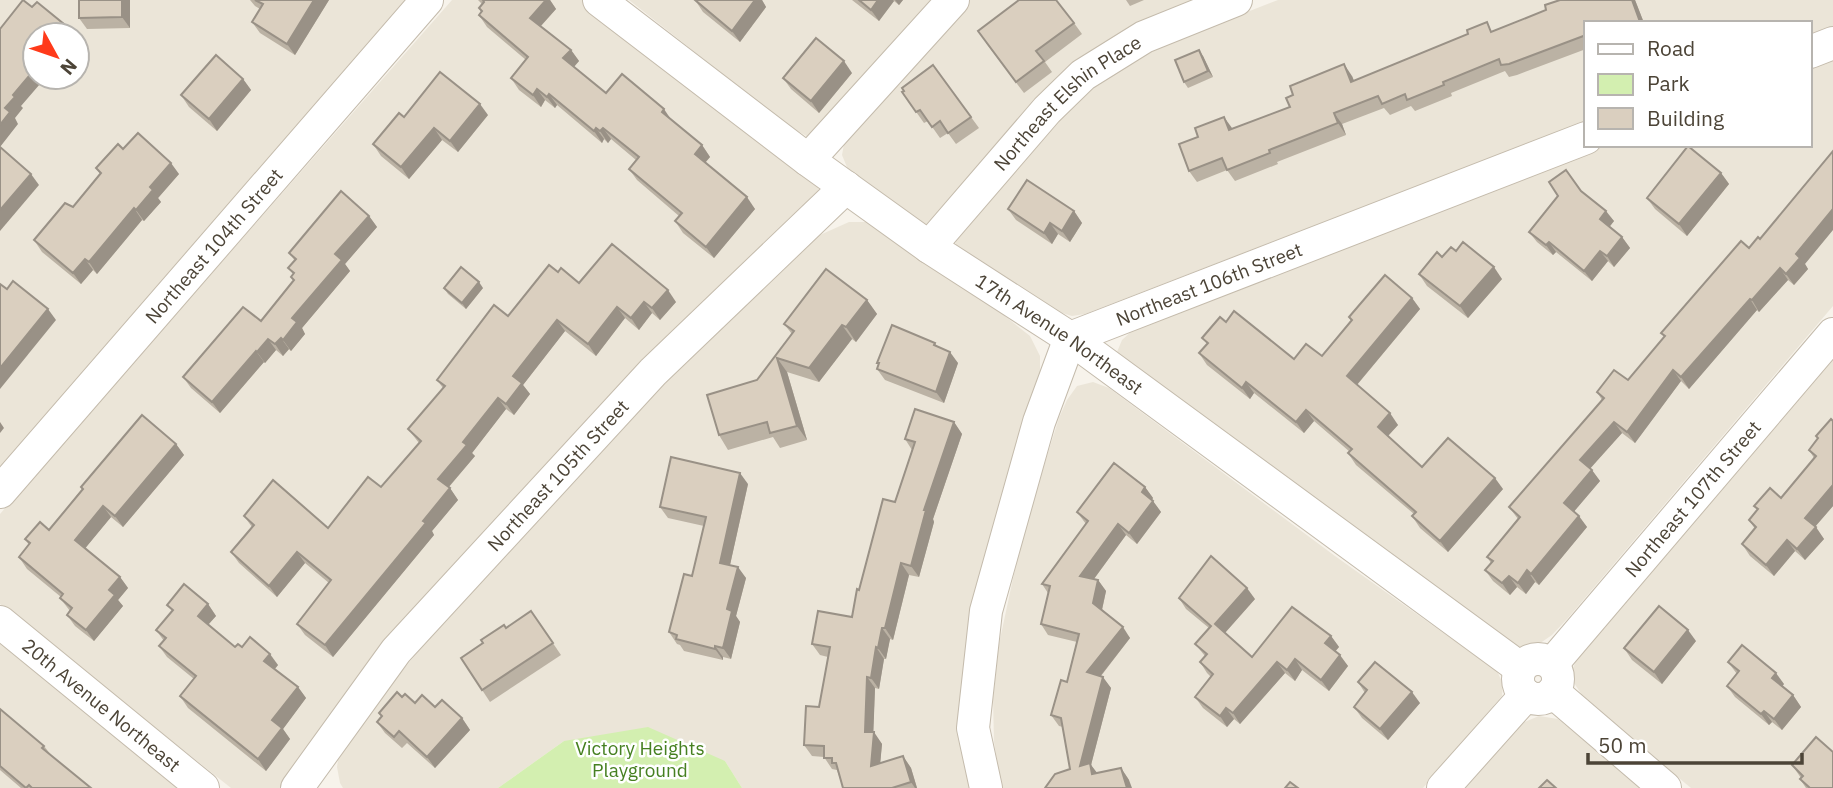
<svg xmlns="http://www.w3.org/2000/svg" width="1833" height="788" viewBox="0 0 1833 788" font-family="'IBM Plex Sans',sans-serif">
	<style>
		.residential { fill: #ebe5d8; fill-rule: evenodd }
		.green { fill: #d3efb0 }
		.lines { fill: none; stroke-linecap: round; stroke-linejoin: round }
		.street-casing { stroke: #c4bbac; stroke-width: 34 }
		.street { stroke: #fff; stroke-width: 32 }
		.wall { fill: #bbb2a4 }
		.shaded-wall { fill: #999186 }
		.building { fill: #dacfbf; stroke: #999186; stroke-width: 2 }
		.labels { text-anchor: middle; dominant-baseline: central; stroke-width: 5; stroke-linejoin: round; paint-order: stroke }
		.street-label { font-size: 19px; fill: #4c4437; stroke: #fff }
		.park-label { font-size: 19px; fill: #468021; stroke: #fff }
	</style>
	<rect width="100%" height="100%" fill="#f7f3eb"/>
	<g class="residential">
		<path d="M0 0H407L0 472ZM35 35H77V77H35Z"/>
		<path d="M452 0H596L816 177 819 191 293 788H231L0 604V514Z"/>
		<path d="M629 0H940L810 138 787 125Z"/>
		<path d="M966 0H1202L1157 19 929 226 923 225 849 172 842 155 844 144 847 136Z"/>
		<path d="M1278 0H1833V26L1810 35V23H1586V121L1085 314 1072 316 1059 312 957 251 955 240 1070 100 1132 57Z"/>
		<path d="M1833 57V306L1568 618 1552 635 1533 648 1515 646 1122 367 1117 352 1122 340 1136 327 1605 145H1810V66Z"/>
		<path d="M849 222H866L885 227 957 278 1030 336 1040 356V379L971 788H742L725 761 564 741 498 788H343L340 783 337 767 339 753 347 736 423 646 647 401 811 239Z"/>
		<path d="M1833 356V788H1691L1605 717 1584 698 1570 677 1576 660 1591 639Z"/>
		<path d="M1093 382 1109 388 1335 556 1497 671 1503 684 1502 696 1423 788H1001L994 742 993 698 999 644 1023 532 1059 418 1067 400 1077 386Z"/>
		<path d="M0 636 185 788H0Z"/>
		<path d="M1539 716 1558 719 1642 788H1462L1522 723Z"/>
	</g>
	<path class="green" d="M648 727 725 761 742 788H498L564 741Z"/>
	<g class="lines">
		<g class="street-casing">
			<g id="street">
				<path id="s1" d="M599 0 808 160 929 247 1070 338 1520 668"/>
				<path d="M1810 52 1833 43"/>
				<path d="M808 160 953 0"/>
				<path id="s2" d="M929 247 1047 110 1083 75 1144 37 1236 0"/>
				<path id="s3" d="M0 492 427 0"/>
				<path id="s4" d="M0 622 203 788"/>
				<circle cx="1538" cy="679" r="20"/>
				<path id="s5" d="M1552 664 1833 334"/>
				<path d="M1553 692 1665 788"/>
				<path id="s6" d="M297 788 396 651 653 372 846 187"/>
				<path id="s7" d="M986 788 973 728 986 611 1039 422 1070 338 1586 138"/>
				<path d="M1443 788 1526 695"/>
			</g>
		</g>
		<use href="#street" class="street"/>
	</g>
	<g class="wall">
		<path d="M130 0V28L87 29 79 18Z"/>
		<path d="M250 0H329L295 55 260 33 252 22 260 9 255 6Z"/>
		<path d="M478 0H550L556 9 541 26 571 50 579 61 574 67 606 93 672 121 702 145 710 157 705 163 755 209 714 258 683 233 675 221 679 216 637 180 629 169 636 160 611 139 608 143 604 139 602 143 557 105 555 108 545 100 541 107 519 90 511 78 526 60 487 27 479 15 481 12 479 8 482 4Z"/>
		<path d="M695 0H762L766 7 740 42 703 12Z"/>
		<path d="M852 0H903L899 5 894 1 879 21Z"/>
		<path d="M1126 0H1144L1130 6Z"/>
		<path d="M1560 0H1635L1644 23H1586V49L1517 75 1509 77 1505 71 1451 93 1452 96 1415 111 1411 106 1390 115 1384 108 1342 124 1346 135 1277 162 1278 164 1235 181 1227 170 1197 182 1189 171 1232 129 1290 107 1293 95 1352 76 1354 81 1493 31 1546 10Z"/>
		<path d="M1074 23 1082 34 1045 62 1052 72 1024 93 986 43Z"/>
		<path d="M1203 56 1213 77 1188 88 1184 82Z"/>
		<path d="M933 65 979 128 956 144 948 133 940 138 928 121 924 123 902 92Z"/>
		<path d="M852 73 819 113 791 89 783 78Z"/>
		<path d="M243 79 251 90 217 131 189 107 181 95Z"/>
		<path d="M488 115 458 152 442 140 409 179 381 156 373 144Z"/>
		<path d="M123 149 179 174 158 198 161 202 144 221 142 220 97 274 93 270 81 284 42 252 34 240 73 207 100 174 96 168Z"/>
		<path d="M1721 173 1729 184 1687 236 1655 209 1647 198Z"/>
		<path d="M1581 191 1614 221 1609 227 1622 237 1630 248 1614 267 1608 261 1592 281 1556 252 1553 255 1537 242 1529 232Z"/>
		<path d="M1008 209 1074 211 1082 223 1070 242 1058 234 1052 244 1016 220Z"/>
		<path d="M369 216 377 227 345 264 350 271 302 328 305 334 291 351 289 349 283 356 276 350 265 363 264 362 220 413 191 388 183 377 261 321 294 281 291 277 293 274 288 268 295 261 289 253Z"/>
		<path d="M1749 248 1805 264 1808 269 1794 285 1788 280 1759 312 1757 310 1689 389 1681 381 1635 443 1622 433 1590 468 1600 481 1574 511 1587 527 1539 585 1535 582 1526 594 1517 587 1510 595 1493 581 1485 570 1491 563 1487 557 1518 519 1509 507 1602 400 1597 392 1628 380 1664 337 1661 333Z"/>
		<path d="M1456 251 1502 279 1468 318 1427 286 1419 274 1442 257Z"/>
		<path d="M558 272 579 283 676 302 660 320 652 313 639 330 625 318 596 356 565 331 523 385 530 394 514 415 506 409 472 453 475 456 449 487 458 500 432 531 434 535 333 657 305 635 297 624 329 583 305 563 277 597 239 563 231 552 252 527 244 516 328 528 381 487 419 443 408 429 443 388 437 380Z"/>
		<path d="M444 288H483L466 309 448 294Z"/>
		<path d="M1412 298 1420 309 1357 385 1398 425 1388 436 1422 467 1503 489 1448 552 1420 528 1412 516 1414 514 1356 465 1348 453 1350 452 1314 421 1304 433 1254 393 1250 399 1207 365 1199 353 1207 344 1202 338 1226 322 1294 359 1322 356 1351 321 1349 317Z"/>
		<path d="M867 300 877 314 856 342 852 339 819 382 787 372 807 440 780 448 773 437 728 450 719 435 757 380 792 334 784 324Z"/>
		<path d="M935 343 937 347 958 363 944 403 885 380 877 369 879 365 877 363Z"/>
		<path d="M1833 421V506L1815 527 1824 539 1805 560 1795 551 1774 576 1750 556 1742 544 1755 529 1749 520 1757 510 1754 506 1781 498 1814 458 1809 450 1818 439 1816 436Z"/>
		<path d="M954 422 962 434 933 519 934 522 919 577 909 575 893 640 890 639 886 659H884L879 689 875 688 873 732 882 744 880 763 903 756 911 768 917 788H843L837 770 832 769 824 757 812 756 804 745 819 707 828 657 820 655 812 644 852 617 859 590 895 502 912 450 905 439Z"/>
		<path d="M176 444 184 455 123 527 111 517 85 548 120 577 128 588 118 600 123 606 94 641 75 626 67 615 70 611 60 598 61 597 27 569 19 557 29 545 25 539 49 530 82 489 81 487Z"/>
		<path d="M748 484 730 565 746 578 736 616 740 622 731 659 723 657V660L684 651 680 645 677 644 669 632 692 576 704 526 668 518 660 507Z"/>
		<path d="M1145 487 1153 498 1152 500 1161 512 1137 544 1126 535 1094 579 1098 580 1106 591 1102 610 1130 638 1101 676 1111 688 1091 765 1097 774 1121 768 1129 780 1070 769 1063 727 1059 726 1051 715 1067 682 1077 642 1048 635 1041 624 1048 593 1042 584 1086 524 1077 512Z"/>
		<path d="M1179 598 1255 599 1225 633 1252 657 1331 636 1339 647 1335 651 1348 666 1329 691 1302 670 1295 681 1285 673 1240 724 1234 719 1227 727 1203 708 1195 697 1211 677 1207 673 1200 662 1205 656 1195 644 1209 628 1186 609Z"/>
		<path d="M208 604 216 616 208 625 235 647H242L278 665 275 669 298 687 306 698 283 729 290 739 266 771 188 708 180 696 194 679 167 657 159 646 164 641 156 630 172 611 167 605Z"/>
		<path d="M531 611 561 655 490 702 461 658Z"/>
		<path d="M1696 641 1662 684 1632 660 1624 648Z"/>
		<path d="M1728 662 1784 684 1782 686 1793 695 1801 707 1782 730 1772 722 1769 725 1735 697 1727 686 1737 674Z"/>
		<path d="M1358 682 1420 703 1388 740 1362 718 1354 707 1365 693Z"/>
		<path d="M402 697 415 703 435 707 462 718 470 730 435 768 407 743 402 748 385 733 377 722 382 717 379 713Z"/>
		<path d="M0 709 44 746 51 755 91 788H21L0 770Z"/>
		<path d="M1792 765 1833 788H1806L1800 779 1801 778Z"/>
	</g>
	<g class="shaded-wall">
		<path d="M122 0H130V28L122 17Z"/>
		<path d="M314 0H329L295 55 287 44Z"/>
		<path d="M546 0H550L556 9 538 29 530 18Z"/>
		<path d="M755 0H762L766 7 740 42 732 31Z"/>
		<path d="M878 0H893L894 1 879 21 871 10Z"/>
		<path d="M895 0H903L899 5Z"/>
		<path d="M1632 0H1635L1644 23H1640Z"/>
		<path d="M70 29 75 35H65Z"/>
		<path d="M571 50 579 61 571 70 563 58Z"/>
		<path d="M1199 50 1203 56 1213 77 1208 71Z"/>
		<path d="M844 61 852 73 819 113 811 101Z"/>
		<path d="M1344 64 1352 76 1359 93 1351 82Z"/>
		<path d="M35 69V77H46L21 106 23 108 15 118 18 124 0 147V125L5 108 13 95Z"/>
		<path d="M243 79 251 90 217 131 209 119Z"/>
		<path d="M537 89 545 100 541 107 533 95Z"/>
		<path d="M549 94 557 105 555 108 547 97Z"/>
		<path d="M480 104 488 115 458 152 450 141Z"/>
		<path d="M664 109 672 121 662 112Z"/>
		<path d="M1334 113 1342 124 1346 135 1338 123Z"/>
		<path d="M1224 117 1232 128 1236 142 1229 130Z"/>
		<path d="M434 128 442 140 409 179 401 167Z"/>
		<path d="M596 128 604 139 602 143 594 131Z"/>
		<path d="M603 128 611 139 608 143 600 131Z"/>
		<path d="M702 145 710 157 703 165 695 154Z"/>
		<path d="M171 163 179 174 158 198 161 202 144 221 136 210 150 187Z"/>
		<path d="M1721 173 1729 184 1687 236 1679 224Z"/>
		<path d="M31 174 39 185 0 231V210Z"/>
		<path d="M747 197 755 209 714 258 706 247Z"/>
		<path d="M134 208 142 220 97 274 89 262Z"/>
		<path d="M1833 209V230L1805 264 1808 269 1794 285 1786 274 1796 254Z"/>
		<path d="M1074 211 1082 223 1070 242 1062 231Z"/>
		<path d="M1606 211 1614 221 1607 230 1600 219Z"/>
		<path d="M369 216 377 227 345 264 350 271 302 328 305 334 291 351 283 340 292 318 335 254Z"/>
		<path d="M1050 223 1058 234 1052 244 1044 233Z"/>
		<path d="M1622 237 1630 248 1614 267 1607 256Z"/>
		<path d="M1549 242 1556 252 1553 255 1546 245Z"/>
		<path d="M1600 251 1608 261 1592 281 1584 271Z"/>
		<path d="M85 259 93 270 81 284 73 273Z"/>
		<path d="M1494 267 1502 279 1468 318 1460 306Z"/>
		<path d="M1780 268 1788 280 1759 312 1752 300Z"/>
		<path d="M479 282 483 288 466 309 462 303Z"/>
		<path d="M668 290 676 302 660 320 652 308Z"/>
		<path d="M1412 298 1420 309 1355 387 1347 376Z"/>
		<path d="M1750 299 1757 310 1689 389 1681 377Z"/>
		<path d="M867 300 877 314 856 342 846 327Z"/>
		<path d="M644 302 652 313 639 330 631 318Z"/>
		<path d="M617 307 625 318 596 356 588 344Z"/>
		<path d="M48 309 56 320 0 389V368Z"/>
		<path d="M557 320 565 331 523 385 530 394 514 415 506 404 513 376Z"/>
		<path d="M842 325 852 339 819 382 809 368Z"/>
		<path d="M281 338 289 349 283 356 275 344Z"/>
		<path d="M268 339 276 350 265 363 257 352Z"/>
		<path d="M256 351 264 362 220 413 212 402Z"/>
		<path d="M950 352 958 363 944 403 936 392Z"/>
		<path d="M777 358 787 372 807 440 797 426Z"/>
		<path d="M1673 370 1681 381 1635 443 1627 432Z"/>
		<path d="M1246 382 1254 393 1250 399 1242 388Z"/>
		<path d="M498 398 506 409 472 453 475 456 446 490 438 479 463 442Z"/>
		<path d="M1306 410 1314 421 1304 433 1296 422Z"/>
		<path d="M1390 413 1398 425 1386 438 1378 427Z"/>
		<path d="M0 422 4 428 0 433Z"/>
		<path d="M954 422 962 434 933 519 934 522 919 577 911 566 924 510Z"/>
		<path d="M1614 422 1622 433 1588 471 1580 460Z"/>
		<path d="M176 444 184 455 123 527 115 516Z"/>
		<path d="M1592 470 1600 481 1572 514 1564 503Z"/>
		<path d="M740 473 748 484 728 574 720 563Z"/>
		<path d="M1495 478 1503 489 1448 552 1440 541Z"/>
		<path d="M1833 485V506L1813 529 1805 518Z"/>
		<path d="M1145 487 1153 498 1149 503 1142 492Z"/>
		<path d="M450 488 458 500 432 531 434 535 333 657 325 645 423 521Z"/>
		<path d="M1153 501 1161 512 1137 544 1129 533Z"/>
		<path d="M103 506 111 517 83 551 75 540Z"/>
		<path d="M1579 516 1587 527 1539 585 1531 574Z"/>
		<path d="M1118 524 1126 535 1088 587 1080 576Z"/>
		<path d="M1816 527 1824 539 1805 560 1797 549Z"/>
		<path d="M1787 540 1795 551 1774 576 1766 565Z"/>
		<path d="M297 552 305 563 277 597 269 586Z"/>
		<path d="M901 563 909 575 893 640 885 628Z"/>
		<path d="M738 567 746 578 736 616 740 622 731 659 723 648 727 609Z"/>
		<path d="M1527 570 1535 582 1526 594 1518 583Z"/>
		<path d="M1509 576 1517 587 1510 595 1502 583Z"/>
		<path d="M120 577 128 588 118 600 123 606 94 641 86 630 109 590Z"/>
		<path d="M1098 580 1106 591 1101 614 1093 603Z"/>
		<path d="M1247 588 1255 599 1223 635 1215 624Z"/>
		<path d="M208 604 216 616 206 627 198 616Z"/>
		<path d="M1123 627 1130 638 1095 683 1087 672Z"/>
		<path d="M882 628 890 639 886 659 878 648Z"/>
		<path d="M1688 630 1696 641 1662 684 1654 672Z"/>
		<path d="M1331 636 1339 647 1333 654 1325 643Z"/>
		<path d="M715 646 723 657V660L715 649Z"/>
		<path d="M876 647 884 659 879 689 871 678Z"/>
		<path d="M270 654 278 665 272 672 264 661Z"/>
		<path d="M1340 655 1348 666 1329 691 1321 680Z"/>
		<path d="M1295 659 1302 670 1295 681 1287 670Z"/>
		<path d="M1277 662 1285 673 1240 724 1233 713Z"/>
		<path d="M1776 673 1784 684 1780 689 1772 678Z"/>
		<path d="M867 677 875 688 873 743 865 732Z"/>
		<path d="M1103 677 1111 688 1091 765 1098 774H1092L1080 766Z"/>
		<path d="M298 687 306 698 283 729 290 739 266 771 258 759 272 720Z"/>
		<path d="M1412 692 1420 703 1388 740 1380 729Z"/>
		<path d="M1793 695 1801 707 1782 730 1774 719Z"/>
		<path d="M1226 708 1234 719 1227 727 1220 716Z"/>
		<path d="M1764 711 1772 722 1769 725 1761 714Z"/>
		<path d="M462 718 470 730 435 768 427 757Z"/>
		<path d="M874 732 882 744 879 777 871 766Z"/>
		<path d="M903 756 911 768 917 788H915L911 782Z"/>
		<path d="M1121 768 1129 780 1132 788H1127Z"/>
	</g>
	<g class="building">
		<path d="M23 0 32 7 37 2 70 29 65 35H35V69L13 95 15 97 5 108 10 112 0 125V29Z"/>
		<path d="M79 0H122V17L79 18Z"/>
		<path d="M255 0H314L287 44 252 22 263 4Z"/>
		<path d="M483 0H546L530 18 571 50 563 58 606 93 622 74 664 109 662 112 702 145 695 154 747 197 706 247 675 221 682 213 629 169 639 157 603 128 600 131 596 128 594 131 549 94 547 97 537 89 533 95 511 78 528 57 479 15 482 11 479 8 484 2Z"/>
		<path d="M695 0H755L732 31Z"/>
		<path d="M859 0H878L871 10Z"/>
		<path d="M1019 0H1056L1074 23 1036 51 1044 61 1016 82 978 31Z"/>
		<path d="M1560 0H1632L1640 22 1586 23V35L1509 64 1501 65 1499 59 1443 82 1444 85 1407 100 1405 94 1382 104 1378 96 1334 113 1338 123 1269 150 1270 153 1227 170 1222 158 1189 171 1179 144 1198 137 1195 128 1224 117 1229 130 1290 107 1286 98 1293 95 1290 86 1344 64 1351 82 1468 34 1467 30 1487 22 1491 32 1546 10 1545 5Z"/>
		<path d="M816 38 844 61 811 101 783 78Z"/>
		<path d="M1199 50 1208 71 1184 82 1175 60Z"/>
		<path d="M216 55 243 79 209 119 181 95Z"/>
		<path d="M933 65 971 117 948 133 940 121 932 127 920 110 916 112 902 92 904 91 902 88Z"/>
		<path d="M440 72 480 104 450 141 434 128 401 167 373 144 399 113 404 117Z"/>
		<path d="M138 133 171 163 150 187 153 190 136 210 134 208 89 262 85 259 73 273 34 240 65 203 73 207 101 173 96 168 118 144 123 149Z"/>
		<path d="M1688 146 1721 173 1679 224 1647 198Z"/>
		<path d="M0 147 31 174 0 210Z"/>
		<path d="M1833 151V209L1796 254 1800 258 1786 274 1780 268 1752 300 1750 299 1681 377 1673 370 1627 432 1614 422 1580 460 1592 470 1564 503 1579 516 1531 574 1527 570 1518 583 1509 576 1502 583 1485 570 1493 561 1487 557 1520 517 1509 507 1604 398 1597 392 1614 370 1628 380 1665 336 1661 333 1741 241 1749 248 1758 237 1760 239Z"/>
		<path d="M1566 170 1581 191 1606 211 1600 219 1622 237 1607 256 1600 251 1584 271 1549 242 1546 245 1529 232 1558 196 1549 182Z"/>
		<path d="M1027 180 1074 211 1062 231 1050 223 1044 233 1008 209Z"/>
		<path d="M341 191 369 216 335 254 342 260 292 318 297 322 283 340 281 338 275 344 268 339 257 352 256 351 212 402 183 377 243 307 261 321 294 280 291 277 294 273 288 268 296 259 289 253Z"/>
		<path d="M1463 242 1494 267 1460 306 1419 274 1437 252 1442 257 1451 247 1456 251Z"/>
		<path d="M612 244 668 290 652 308 644 302 631 318 617 307 588 344 557 320 513 376 522 383 506 404 498 398 463 442 467 445 438 479 450 488 423 521 426 523 325 645 297 624 331 580 297 552 269 586 231 552 254 525 244 516 273 480 328 528 368 477 381 487 421 441 408 429 445 386 437 380 494 305 508 316 549 265 558 272 561 268 579 283Z"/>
		<path d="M461 267 479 282 462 303 444 288Z"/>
		<path d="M826 269 867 300 846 327 842 325 809 368 777 358 797 426 770 433 767 422 719 435 707 395 757 380 794 331 784 324Z"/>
		<path d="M1385 275 1412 298 1347 376 1390 413 1378 427 1422 467 1448 438 1495 478 1440 541 1412 516 1416 512 1348 453 1352 449 1306 410 1296 422 1246 382 1242 388 1199 353 1208 343 1202 338 1220 317 1226 322 1234 311 1294 359 1306 344 1322 356 1352 320 1349 317Z"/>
		<path d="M13 281 48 309 0 368V284L7 289Z"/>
		<path d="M892 325 935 343 934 345 950 352 936 392 877 369 879 363H877Z"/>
		<path d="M915 409 954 422 924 510H926L911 566 901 563 885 628H882L878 648 876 647 871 678 867 677 865 732H874L871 766 903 756 911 782 892 788H843L836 763H832V758H824V746L804 745 806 706 819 707 830 647 812 644 818 611 852 617 857 589 859 590 883 499 895 502 915 442 905 439Z"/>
		<path d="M142 415 176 444 115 516 103 506 75 540 120 577 109 590 115 595 86 630 67 615 72 608 60 598 63 594 19 557 30 543 25 539 40 522 49 530 83 489 81 487Z"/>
		<path d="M1831 419 1833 421V485L1805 518 1816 527 1797 549 1787 540 1766 565 1742 544 1756 527 1749 520 1758 509 1754 506 1770 488 1781 498 1816 456 1809 450 1818 438 1816 436Z"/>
		<path d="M671 457 740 473 720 563 738 567 727 609 732 611 723 648 715 646V649L676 639 677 635 669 632 684 574 692 576 706 517 660 507Z"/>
		<path d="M1114 463 1145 487 1142 492 1153 501 1129 533 1118 524 1080 576 1098 580 1093 603 1123 627 1087 672 1103 677 1080 766 1090 763 1092 774 1121 768 1127 788H1045L1055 774 1070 769 1061 718 1051 715 1061 680 1067 682 1079 634 1041 624 1050 586 1042 584 1088 521 1077 512Z"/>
		<path d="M1211 556 1247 588 1215 624 1252 657 1292 607 1331 636 1325 643 1340 655 1321 680 1295 659 1287 670 1277 662 1233 713 1226 708 1220 716 1195 697 1213 674 1200 662 1207 654 1195 644 1211 626 1179 598Z"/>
		<path d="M184 584 208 604 198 616 235 647 238 644 242 647 250 637 270 654 264 661 298 687 272 720 282 728 258 759 180 696 196 676 159 646 166 638 156 630 173 610 167 605Z"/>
		<path d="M1659 606 1688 630 1654 672 1624 648Z"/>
		<path d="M531 611 553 643 482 690 461 658 483 643 481 640 504 625 506 628Z"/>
		<path d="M1742 645 1776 673 1772 678 1793 695 1774 719 1764 711 1761 714 1727 686 1739 671 1728 662Z"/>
		<path d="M1375 662 1412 692 1380 729 1354 707 1367 690 1358 682Z"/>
		<path d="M397 692 402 697 405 694 415 703 422 695 435 707 442 700 462 718 427 757 399 731 394 737 377 722 382 716 379 713Z"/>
		<path d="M0 709 44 746 42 748 91 788H32L29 785 26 788 0 766Z"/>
		<path d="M1816 737 1833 752V788H1810L1800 779 1803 776 1792 765Z"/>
		<path d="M1547 780 1556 788H1539Z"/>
		<path d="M1290 782 1298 788H1285Z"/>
	</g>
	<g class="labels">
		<g class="street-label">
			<text stroke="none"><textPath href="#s2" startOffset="201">Northeast Elshin Place</textPath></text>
			<text stroke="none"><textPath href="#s3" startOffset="326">Northeast 104th Street</textPath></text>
			<text stroke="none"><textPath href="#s7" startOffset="614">Northeast 106th Street</textPath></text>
			<text stroke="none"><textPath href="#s1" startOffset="569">17th Avenue Northeast</textPath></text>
			<text stroke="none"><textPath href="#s6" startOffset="408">Northeast 105th Street</textPath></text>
			<text stroke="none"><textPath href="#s5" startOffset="217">Northeast 107th Street</textPath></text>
			<text stroke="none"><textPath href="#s4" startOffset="131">20th Avenue Northeast</textPath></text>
		</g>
		<g class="park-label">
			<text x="640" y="748">Victory Heights<tspan x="640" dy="22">Playground</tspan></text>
		</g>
	</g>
	<rect x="1584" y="21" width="228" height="126" fill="#ffffff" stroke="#b7b4af" stroke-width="2"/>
	<rect x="1598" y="44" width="35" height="10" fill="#ffffff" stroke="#b7b4af" stroke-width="2"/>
	<text x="1647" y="56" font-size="21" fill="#4c4437">Road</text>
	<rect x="1598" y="74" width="35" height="21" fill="#d3efb0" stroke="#b7b4af" stroke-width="2"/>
	<text x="1647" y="91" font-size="21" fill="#4c4437">Park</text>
	<rect x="1598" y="108" width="35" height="21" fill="#dacfbf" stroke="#b7b4af" stroke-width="2"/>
	<text x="1647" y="126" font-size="21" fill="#4c4437">Building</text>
	<g transform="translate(56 56) rotate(130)"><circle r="33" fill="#ffffff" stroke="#b7b4af" stroke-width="2"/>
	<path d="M0-5L12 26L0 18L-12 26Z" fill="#ff3a1a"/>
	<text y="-10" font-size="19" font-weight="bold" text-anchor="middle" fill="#4c4437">N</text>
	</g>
	<path d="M1588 753v10h214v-10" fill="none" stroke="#4c4437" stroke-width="3.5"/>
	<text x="1598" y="753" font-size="21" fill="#4c4437" stroke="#ffffff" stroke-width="5" paint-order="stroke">50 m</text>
</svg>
